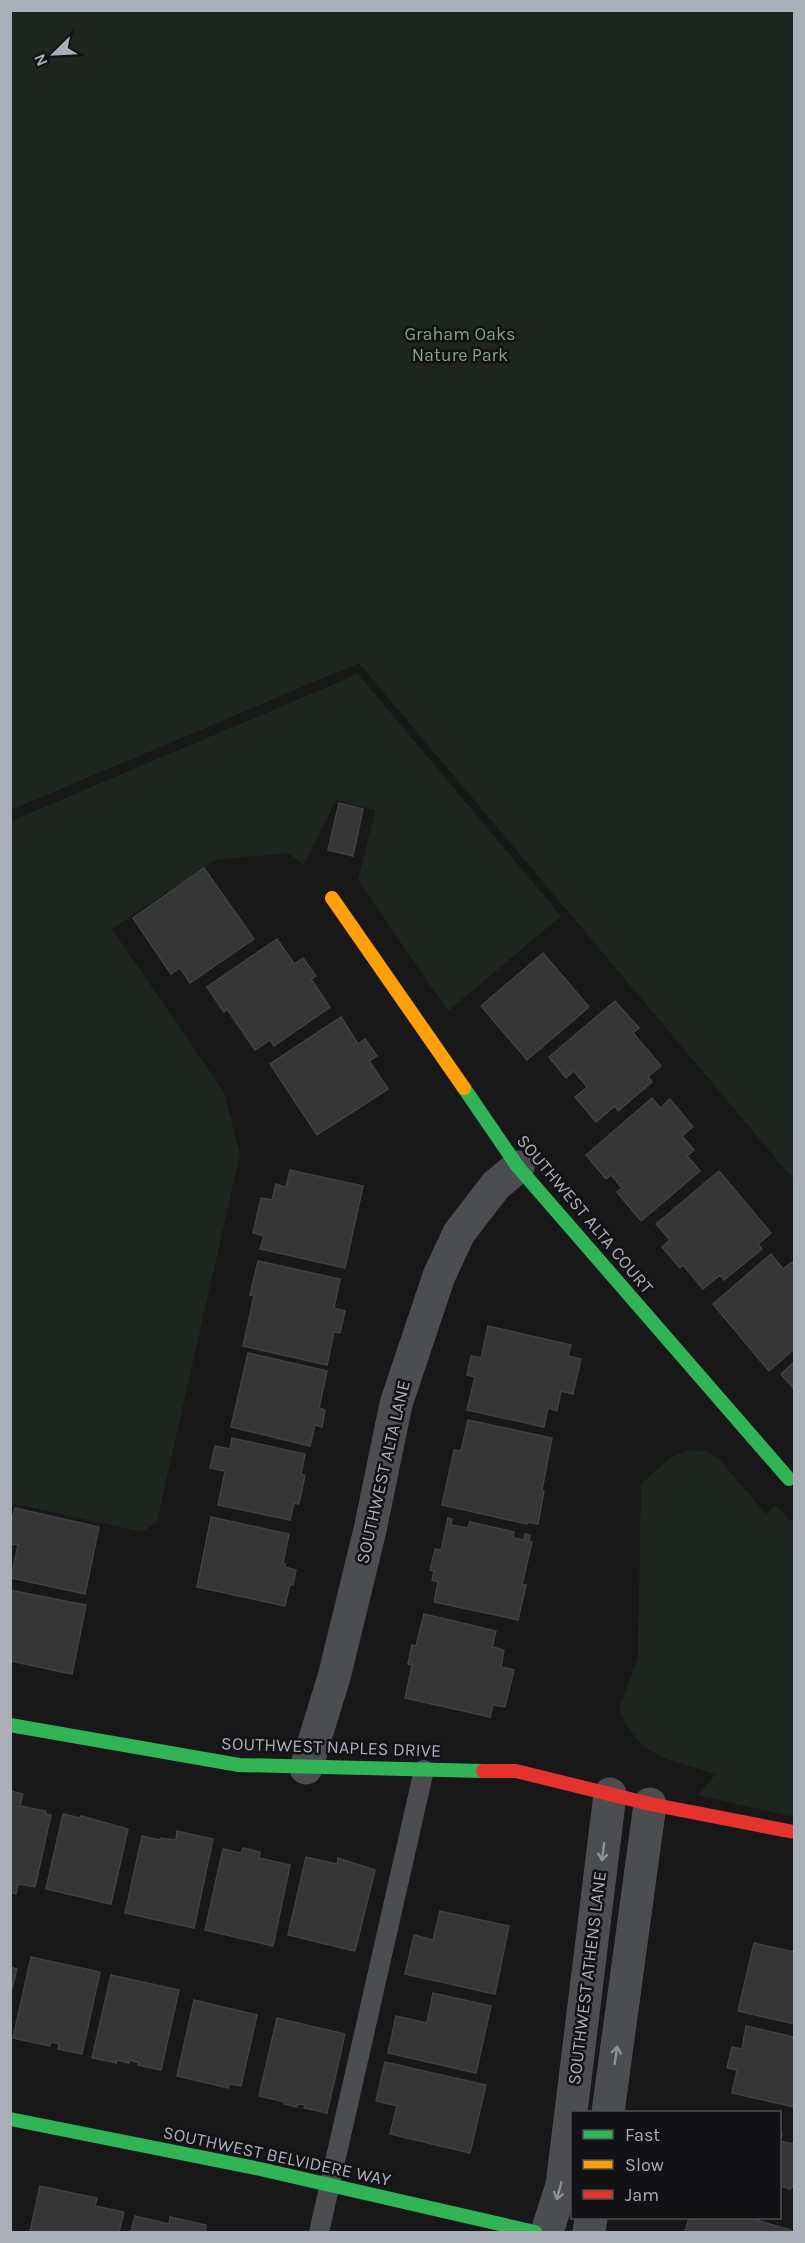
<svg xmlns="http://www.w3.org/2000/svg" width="805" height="2243" viewBox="0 0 805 2243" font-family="Karla,sans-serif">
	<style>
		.green { fill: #1e251f }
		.building { fill: #363637; stroke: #404144; stroke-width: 1.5 }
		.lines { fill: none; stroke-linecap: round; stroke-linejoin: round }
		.lane { stroke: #4c4d51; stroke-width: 20 }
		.street { stroke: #4c4d51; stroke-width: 33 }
		.fast { stroke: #30b455; stroke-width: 14 }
		.slow { stroke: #ff9f0a; stroke-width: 14 }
		.jam { stroke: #e5322d; stroke-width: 14 }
		.oneway { stroke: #8d919a }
		.labels { text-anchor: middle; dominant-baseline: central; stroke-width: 5; stroke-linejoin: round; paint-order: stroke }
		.park-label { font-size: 18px; fill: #80a482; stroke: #121214 }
		.street-label { font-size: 18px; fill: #a9aeb9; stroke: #121214 }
	</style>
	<rect width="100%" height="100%" fill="#181818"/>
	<g class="green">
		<path d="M11 10 794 11V1180L359 663 11 810Z"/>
		<path d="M358 674 561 916 448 1011 358 880 375 810 336 800 304 865 288 853 215 860 112 929 224 1092 240 1154 157 1521 143 1532 11 1503V821Z"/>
		<path d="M689 1450 708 1452 719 1459 766 1514 776 1505 789 1520 794 1521V1817L698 1795 716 1774C671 1760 638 1758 619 1709L638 1658 641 1484 670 1458Z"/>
	</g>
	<g class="building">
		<path d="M339 803 363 809 353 856 328 850Z"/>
		<path d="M204 868 254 939 190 983 180 968 171 974 133 918Z"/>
		<path d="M277 939 294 964 303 958 316 976 311 979 330 1007 274 1046 270 1040 255 1050 227 1009 224 1012 207 987Z"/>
		<path d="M543 953 589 1007 527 1060 481 1006Z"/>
		<path d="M615 1001 639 1028 633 1033 661 1066 648 1077 652 1082 618 1111 615 1106 596 1122 575 1097 587 1087 574 1071 566 1078 549 1057Z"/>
		<path d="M341 1017 358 1044 365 1039 377 1056 369 1061 388 1089 317 1135 270 1064Z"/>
		<path d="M652 1098 660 1108 670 1099 693 1127 682 1136 694 1150 687 1156 700 1171 641 1221 617 1192 622 1188 611 1175 606 1179 586 1155Z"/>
		<path d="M290 1170 363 1186 345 1268 260 1249 264 1236 253 1233 261 1198 272 1200 276 1184 286 1187Z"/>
		<path d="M719 1171 771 1233 758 1244 762 1249 724 1280 720 1275 703 1289 683 1265 680 1268 662 1247 670 1240 656 1224Z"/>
		<path d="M771 1254 783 1269 792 1262 794 1265V1349L769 1371 713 1304Z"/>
		<path d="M258 1261 340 1279 334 1308 345 1311 340 1333 334 1332 327 1365 243 1346 254 1296 250 1295Z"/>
		<path d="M488 1326 571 1345 568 1356 581 1359 573 1394 561 1391 557 1411 548 1408 544 1427 467 1410 475 1377 467 1375 471 1356 481 1358Z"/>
		<path d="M248 1353 327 1371 319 1408 325 1410 322 1427 315 1425 310 1446 231 1427Z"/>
		<path d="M794 1362V1389L781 1374Z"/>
		<path d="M468 1420 552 1438 542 1490 544 1491 538 1524 528 1522 527 1524 442 1505 454 1450 461 1451Z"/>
		<path d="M232 1438 305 1454 301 1474 305 1475 299 1504 294 1503 290 1520 218 1505 225 1471 210 1468 215 1446 230 1449Z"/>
		<path d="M15 1508 99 1527 85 1594 11 1578 18 1545 10 1544V1527Z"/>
		<path d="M211 1517 289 1534 283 1563 285 1564V1567L296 1570 293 1585 290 1584 285 1606 197 1587Z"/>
		<path d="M448 1518 452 1519 451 1525 468 1528 470 1522 514 1532 513 1538 524 1540 525 1534 530 1535 529 1541 532 1542 522 1585H526L518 1620 434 1602 438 1582 432 1580 434 1571 430 1570 435 1549 441 1550Z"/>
		<path d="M10 1590 86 1605 72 1674 10 1661Z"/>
		<path d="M424 1614 496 1631 492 1647 504 1650 501 1667 514 1670 505 1707 493 1705 490 1717 405 1698 412 1665 408 1664 412 1645 416 1646Z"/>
		<path d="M10 1791 23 1794 20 1806 46 1811V1814L51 1815 35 1887 18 1884 16 1894 10 1892Z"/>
		<path d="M63 1814 80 1818 81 1816 128 1829 111 1904 46 1889Z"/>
		<path d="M177 1831 213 1839 194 1928 125 1913 142 1836 160 1840 161 1838 176 1840Z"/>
		<path d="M243 1848 260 1852 259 1858 290 1865 273 1946 205 1930 223 1849 241 1853Z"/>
		<path d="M306 1857 337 1864 338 1858 375 1870 355 1951 288 1935Z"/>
		<path d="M440 1911 509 1926 495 1994 405 1974 414 1935 433 1940Z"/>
		<path d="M754 1943 794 1952V2024L738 2011Z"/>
		<path d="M31 1957 100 1972 82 2054 58 2049 59 2044 51 2042 50 2046 13 2038Z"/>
		<path d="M10 1967 17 1969 10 1997Z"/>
		<path d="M111 1975 179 1990 161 2070 138 2065 139 2063 130 2060 129 2063 117 2060 116 2063 92 2058Z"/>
		<path d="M433 1993 491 2006 476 2073 388 2053 396 2016 427 2023Z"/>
		<path d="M194 2000 257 2015 241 2086 230 2084 228 2088 177 2076Z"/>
		<path d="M277 2018 345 2034 327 2113 304 2108 305 2105 297 2104V2107L284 2104 285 2102 259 2096Z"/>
		<path d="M746 2026 794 2037V2107L732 2093 737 2070 727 2068 732 2047 742 2049Z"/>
		<path d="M385 2062 486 2085 470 2153 390 2134 397 2106 376 2101Z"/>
		<path d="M780 2134H782L780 2141 794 2144V2187H791L790 2189 780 2186Z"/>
		<path d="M40 2186 97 2198 95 2206 124 2212 119 2232H30Z"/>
		<path d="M135 2216 169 2224 170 2217 206 2225 205 2232H131Z"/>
		<path d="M689 2218H760L759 2221 791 2230V2232H685Z"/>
	</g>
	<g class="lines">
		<path class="lane" d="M319 2232 424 1770"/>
		<g class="street">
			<path d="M306 1768 334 1677 370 1530 396 1404 439 1276 459 1233 496 1185 518 1167"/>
			<path d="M608 2112 650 1804"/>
			<path d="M547 2232 562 2185 610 1794"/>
			<path d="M589 2232 591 2218"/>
		</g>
		<g class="fast">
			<path d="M464 1088 518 1167 789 1479"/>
			<path d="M10 1725 239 1765 483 1771"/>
			<path d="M10 2119 260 2169 535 2232"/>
		</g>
		<path class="slow" d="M332 898 464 1088"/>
		<path class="jam" d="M483 1771H516L650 1804 794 1832"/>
	</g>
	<defs><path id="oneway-shaft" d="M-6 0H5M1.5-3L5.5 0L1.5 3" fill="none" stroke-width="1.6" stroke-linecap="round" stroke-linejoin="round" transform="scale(1.5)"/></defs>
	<g class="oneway">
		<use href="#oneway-shaft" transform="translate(603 1852) rotate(97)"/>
		<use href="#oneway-shaft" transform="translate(616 2055) rotate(-82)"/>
		<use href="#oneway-shaft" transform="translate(559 2191) rotate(105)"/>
	</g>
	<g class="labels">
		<g class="park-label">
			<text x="460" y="334">Graham Oaks<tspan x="460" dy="21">Nature Park</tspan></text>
		</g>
		<g class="street-label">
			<text transform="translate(585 1214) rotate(50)">SOUTHWEST ALTA COURT</text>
			<text transform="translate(383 1472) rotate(-77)">SOUTHWEST ALTA LANE</text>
			<text transform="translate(331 1747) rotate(2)">SOUTHWEST NAPLES DRIVE</text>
			<text transform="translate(587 1978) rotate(-83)">SOUTHWEST ATHENS LANE</text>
			<text transform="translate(277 2156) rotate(12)">SOUTHWEST BELVIDERE WAY</text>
		</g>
	</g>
	<rect width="805" height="2243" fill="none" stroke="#a9aeb9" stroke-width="24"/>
	<rect x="571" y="2111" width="210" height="108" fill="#121214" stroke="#4e5056" stroke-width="1.5"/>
	<rect x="583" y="2130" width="30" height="9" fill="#30b455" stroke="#4e5056" stroke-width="1.5"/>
	<text x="625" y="2141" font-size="18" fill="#a9aeb9">Fast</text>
	<rect x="583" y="2160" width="30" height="9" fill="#ff9f0a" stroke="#4e5056" stroke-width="1.5"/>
	<text x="625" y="2171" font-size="18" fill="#a9aeb9">Slow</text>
	<rect x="583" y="2190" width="30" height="9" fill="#e5322d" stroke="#4e5056" stroke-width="1.5"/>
	<text x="625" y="2201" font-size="18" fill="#a9aeb9">Jam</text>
	<g transform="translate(54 54) rotate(246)" stroke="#121214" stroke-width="4.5" paint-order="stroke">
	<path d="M0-4.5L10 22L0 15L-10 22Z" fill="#a9aeb9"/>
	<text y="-9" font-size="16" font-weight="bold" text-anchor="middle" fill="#a9aeb9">N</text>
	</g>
</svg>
